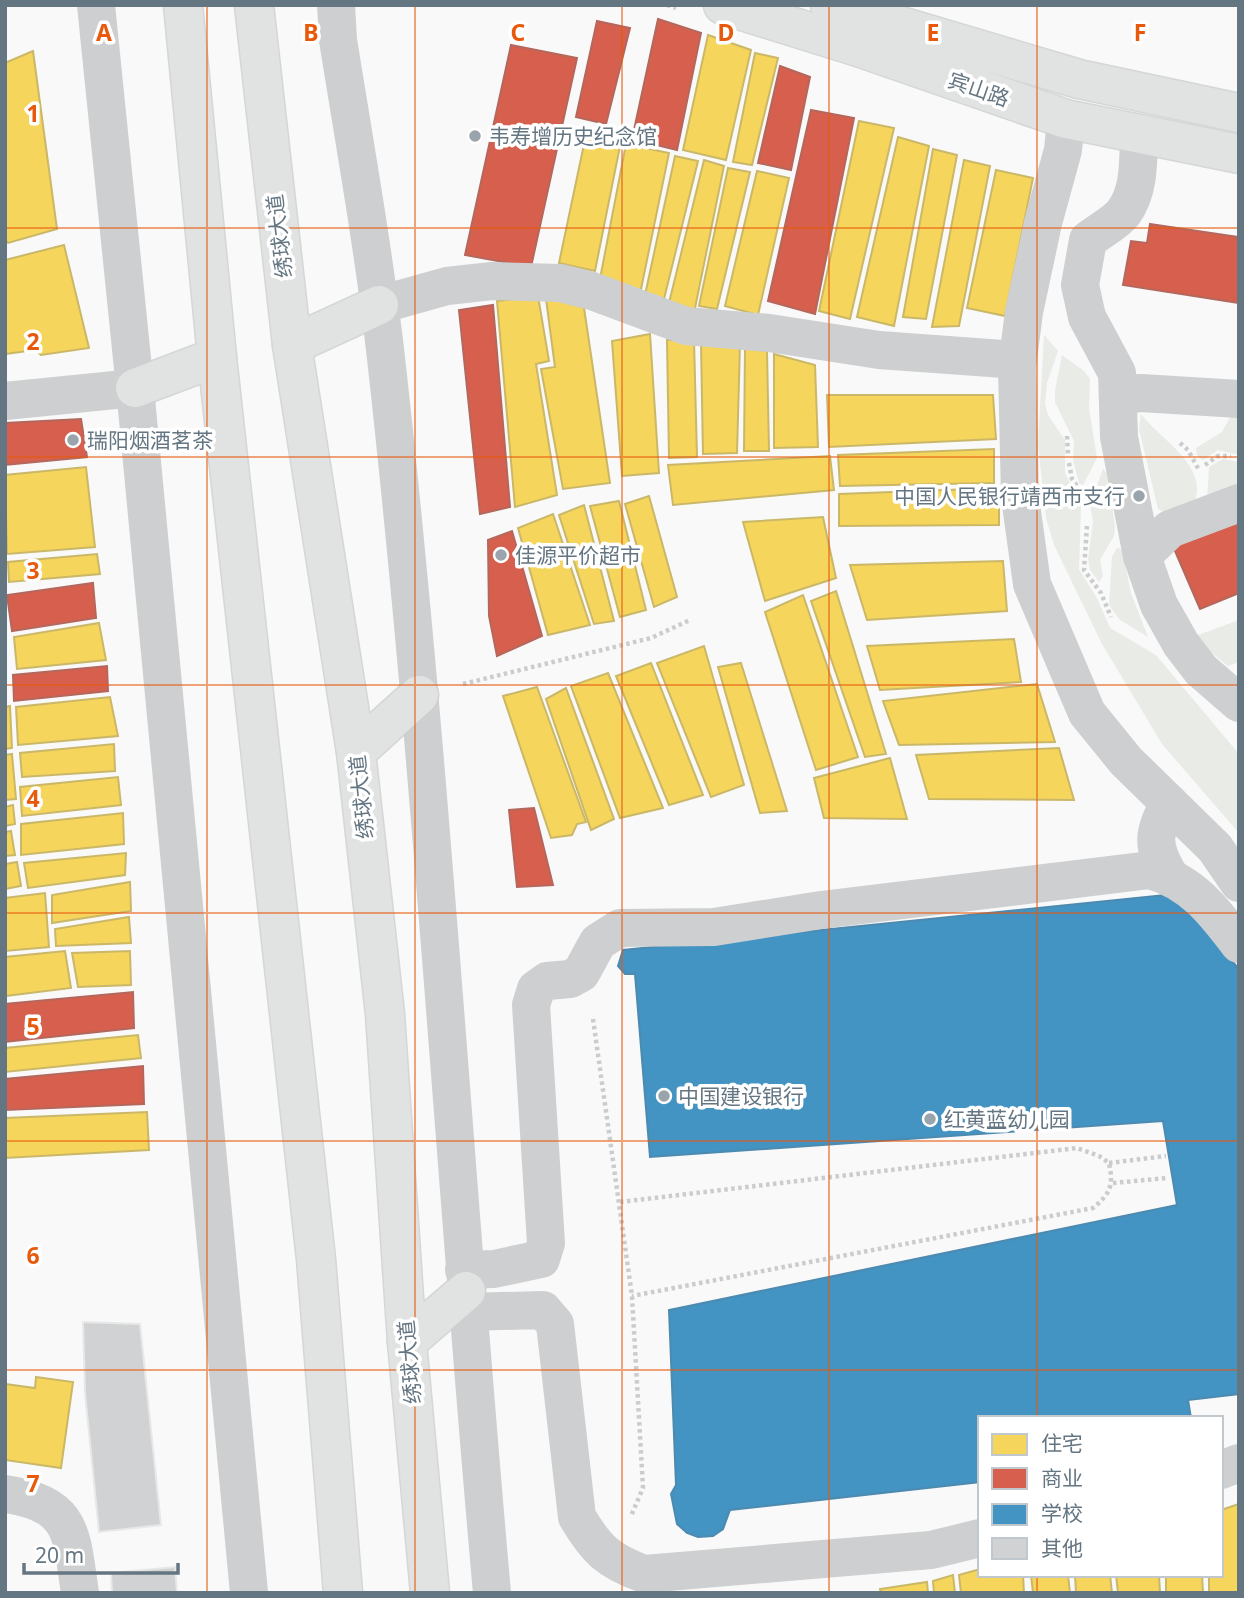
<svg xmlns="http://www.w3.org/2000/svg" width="1244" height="1598" viewBox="0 0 1244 1598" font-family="'Noto Sans','Noto Sans SC',sans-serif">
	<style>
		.green { fill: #e8ebe6 }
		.homes { fill: #f6d55c; stroke: #cab868; stroke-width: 2 }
		.shops { fill: #d6604d; stroke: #b4675d; stroke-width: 2 }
		.schools { fill: #4393c3; stroke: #4d8ab0; stroke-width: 2 }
		.building { fill: #d0d2d3; stroke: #e8e8e8; stroke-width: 2 }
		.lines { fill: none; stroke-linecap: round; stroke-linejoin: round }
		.major-casing { stroke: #d5d6d7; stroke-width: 41 }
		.path { stroke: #cbcccd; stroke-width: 4.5; stroke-dasharray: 3.5 3.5; stroke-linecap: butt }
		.minor { stroke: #cecfd0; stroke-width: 38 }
		.major { stroke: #e1e2e2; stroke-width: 38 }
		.grid { fill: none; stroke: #e8590c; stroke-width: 2; stroke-opacity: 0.55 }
		.poi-dot { fill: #99a4ac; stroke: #fff; stroke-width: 2.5 }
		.labels { text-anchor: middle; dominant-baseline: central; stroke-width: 7; stroke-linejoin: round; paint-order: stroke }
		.street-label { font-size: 21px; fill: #657683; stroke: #fff }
		.poi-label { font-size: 21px; fill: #657683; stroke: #fff; text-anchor: start }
		.grid-label { font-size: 23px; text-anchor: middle; font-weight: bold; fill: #e8590c; stroke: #fff; stroke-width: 7; stroke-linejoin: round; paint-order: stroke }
	</style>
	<rect width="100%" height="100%" fill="#f9f9f9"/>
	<g class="green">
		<path d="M1044 335 1058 351 1047 383 1045 404 1048 415 1065 440V473L1081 504 1079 569 1098 600 1110 628 1156 655 1239 754V833L1162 744 1102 644 1054 545 1046 518 1038 444Z"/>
		<path d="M1062 355 1084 371 1090 379 1089 408 1097 458 1083 485 1079 483 1073 460 1074 441 1055 402V390Z"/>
		<path d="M1233 412H1239V455L1218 450 1203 460 1197 455 1196 448 1222 432Z"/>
		<path d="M1141 414C1159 439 1212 467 1193 505L1164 512 1158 509 1139 429Z"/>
		<path d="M1223 459 1239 462V491L1207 501 1209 467Z"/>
		<path d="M1103 469 1108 475 1115 527 1114 536 1100 560 1103 576 1099 582 1090 570 1088 559 1093 522 1090 505Z"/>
		<path d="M1117 548 1122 549 1131 593 1148 637 1120 620 1109 605 1112 557Z"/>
		<path d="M1239 620V662L1228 666 1207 649 1198 635Z"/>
	</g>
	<g class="homes">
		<path d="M708 35 751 50 726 160 683 150Z"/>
		<path d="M33 51 57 229 8 243 5 240V63Z"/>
		<path d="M755 53 778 58 752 165 733 162Z"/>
		<path d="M859 121 894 128 850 319 819 311Z"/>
		<path d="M587 130 622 136 595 271 559 263Z"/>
		<path d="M898 137 929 146 894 326 857 317Z"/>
		<path d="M626 144 669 153 640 294 599 284Z"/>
		<path d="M933 149 957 155 926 319 903 317Z"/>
		<path d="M675 156 698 161 664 299 645 295Z"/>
		<path d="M704 160 724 166 694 313 668 307Z"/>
		<path d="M964 160 990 166 959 326 932 327Z"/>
		<path d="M728 168 750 172 717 309 699 306Z"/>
		<path d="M996 170 1033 178 1005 316 967 308Z"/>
		<path d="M757 171 789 178 758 315 725 306Z"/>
		<path d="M64 245 89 348 41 355 35 350 5 354V260Z"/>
		<path d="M538 296 549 361 536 364 557 495 515 507 497 301Z"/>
		<path d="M546 299 583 301 610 483 563 489 541 369 555 367Z"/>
		<path d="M650 334 659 473 622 476 612 341Z"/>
		<path d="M667 340H694L697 457 669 458Z"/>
		<path d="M701 343 740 344 737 453 703 454Z"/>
		<path d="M745 348 767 351 769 451H744Z"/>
		<path d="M774 354 815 365 818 447 774 448Z"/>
		<path d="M827 395H993L996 439 829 447Z"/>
		<path d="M994 449V483L840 486 838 455Z"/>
		<path d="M830 456 834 490 673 505 668 465Z"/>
		<path d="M86 467 95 547 7 554 5 475Z"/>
		<path d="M999 488V525L839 526V494Z"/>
		<path d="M649 496 677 597 654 607 625 504Z"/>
		<path d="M619 501 646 610 620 617 590 506Z"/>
		<path d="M584 505 614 621 594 624 559 515Z"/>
		<path d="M553 514 590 625 548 635 518 528Z"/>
		<path d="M823 517 836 578 765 601 743 522Z"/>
		<path d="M97 554 100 574 9 582 8 562Z"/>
		<path d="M1003 561 1007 611 867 620 850 565Z"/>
		<path d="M836 591 886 754 865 757 811 601Z"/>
		<path d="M803 595 858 757 816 770 765 612Z"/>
		<path d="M99 623 106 660 17 669 14 637Z"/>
		<path d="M1014 639 1021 682 880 690 867 646Z"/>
		<path d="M704 646 744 785 711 797 657 663Z"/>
		<path d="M651 663 703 795 669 805 616 676Z"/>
		<path d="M741 663 787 811 760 813 718 667Z"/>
		<path d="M608 673 663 808 620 818 571 686Z"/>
		<path d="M1037 684 1055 742 899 745 883 701Z"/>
		<path d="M537 687 586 822 577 824 572 835 551 838 503 696Z"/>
		<path d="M566 688 614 819 591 830 546 699Z"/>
		<path d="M110 697 118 736 18 745 16 707Z"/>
		<path d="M10 706 12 748 5 749V707Z"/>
		<path d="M114 744 115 771 22 777 20 753Z"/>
		<path d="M1059 748 1074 800 929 799 916 755Z"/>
		<path d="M12 754 16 799 5 800V755Z"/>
		<path d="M890 758 907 819 824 818 814 778Z"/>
		<path d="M118 777 121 805 22 816 20 787Z"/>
		<path d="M13 805 15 824 5 826V807Z"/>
		<path d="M123 813 124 844 21 855V824Z"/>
		<path d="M11 831 15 855 5 856V832Z"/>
		<path d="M126 853 125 875 28 888 24 863Z"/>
		<path d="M17 862 21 886 5 889V864Z"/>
		<path d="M130 882 131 911 52 923V895Z"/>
		<path d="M45 893 49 947 5 951V898Z"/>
		<path d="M1079 908 1080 916 1133 913 1140 1010 1095 1013 1093 998 1060 1001 1061 1018 1082 1017 1085 1042H1096L1100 1091 1060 1094V1107L990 1112V1102L965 1104 960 1031 976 1030 974 1007 825 1018 828 1054 851 1053 856 1109 833 1111V1126L773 1130 770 1123 717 1128 713 1080H723L722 1060 756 1058 753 1029 705 1032 707 1049 665 1052 658 961 718 957 722 950 758 947 759 974 809 970 806 935 853 932V943L944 937 943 923 989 919 990 945 1035 942 1033 912Z"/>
		<path d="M129 917 131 943 56 946 55 929Z"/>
		<path d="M65 951 71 988 5 996V957Z"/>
		<path d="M130 951 131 985 78 987 72 953Z"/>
		<path d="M138 1035 141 1058 5 1072V1048Z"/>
		<path d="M147 1112 149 1150 5 1158V1118Z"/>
		<path d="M1239 1192V1278L1178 1284 1187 1364 1139 1370 1137 1356 1097 1360 1100 1387 1115 1385 1119 1410 1132 1409 1133 1418H1007L1005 1399 1022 1397 1019 1366 866 1382 870 1421 889 1419 894 1467 870 1469 872 1483 814 1489 813 1477 763 1481 760 1447 772 1445 770 1422 801 1420 799 1386 745 1390 746 1404 703 1407 698 1332 764 1328 763 1312 796 1311 798 1332 848 1329 846 1301 889 1298V1307L985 1301 984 1285 1025 1283 1027 1313 1075 1310 1073 1275 1112 1273 1113 1281 1165 1277 1160 1213 1213 1209 1212 1194Z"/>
		<path d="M1239 1295V1379H1237L1227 1297Z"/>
		<path d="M36 1377 73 1382 61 1468 5 1460V1384L35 1388Z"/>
		<path d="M1239 1504V1593H1209V1575H1221V1510Z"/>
		<path d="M980 1569V1575H1023L1024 1593H961L959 1575Z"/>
		<path d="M953 1575 955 1593H934L933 1581Z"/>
		<path d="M1031 1575H1068L1070 1593H1033Z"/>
		<path d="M1075 1575H1110L1112 1593H1076Z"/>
		<path d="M1116 1575H1159L1160 1593H1118Z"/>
		<path d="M1166 1575H1202L1203 1593H1166Z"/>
		<path d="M927 1582 928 1593H881L880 1589Z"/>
	</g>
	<g class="shops">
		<path d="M658 19 701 33 677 150 632 139Z"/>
		<path d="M597 21 630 28 606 124 576 117Z"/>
		<path d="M511 45 577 58 531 267 465 255Z"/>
		<path d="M780 66 810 77 791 170 758 163Z"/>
		<path d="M811 110 854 118 815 314 768 301Z"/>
		<path d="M1150 224 1239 237V303L1123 285 1131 241 1147 243Z"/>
		<path d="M493 305 510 507 480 514 459 310Z"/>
		<path d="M81 419 87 457 5 465V423Z"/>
		<path d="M1239 509V593L1200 609 1169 537Z"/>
		<path d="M512 531 542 636 497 656 489 616 488 540Z"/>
		<path d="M93 583 96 618 12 631 7 595Z"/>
		<path d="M107 666 108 691 14 701 13 675Z"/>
		<path d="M534 808 553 885 517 887 509 810Z"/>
		<path d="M133 992 134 1028 5 1042V1004Z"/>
		<path d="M143 1066 144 1104 5 1110V1079Z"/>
	</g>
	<path class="schools" d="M1175 894 1239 969V1394L1188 1400 1191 1418H980V1482L730 1510 723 1529 713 1536 698 1537 687 1533 677 1524 671 1494 676 1485 669 1310 1177 1205 1163 1121 650 1157 635 974H625L618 966 623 950Z"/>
	<g class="building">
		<path d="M83 1322 140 1324 161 1525 99 1532 85 1393Z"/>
		<path d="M175 1567 177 1593H112L111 1573Z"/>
	</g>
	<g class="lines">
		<g class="major-casing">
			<g id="major">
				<path d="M183 5 217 357 316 1259 343 1593"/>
				<path d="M254 5 292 345 356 752 385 1014 407 1342 430 1593"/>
				<path d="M723 5 858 47 1066 119 1239 154"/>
				<path d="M830 5 1079 79 1239 113"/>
				<path d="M292 345 379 305"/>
				<path d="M135 388 217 357"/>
				<path d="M356 752 419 695"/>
				<path d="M407 1342 466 1291"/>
			</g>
		</g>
		<g class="path">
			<path d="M667 5 676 8"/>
			<path d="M1067 436 1068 455"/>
			<path d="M1180 443 1188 450 1199 470"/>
			<path d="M1069 463 1072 479 1080 490"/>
			<path d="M1205 465 1218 456H1231"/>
			<path d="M1087 526 1084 570 1101 593 1111 617"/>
			<path d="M463 684 651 638 690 620"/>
			<path d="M593 1019 632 1296 643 1488 631 1516"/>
			<path d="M1109 1163 1166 1156"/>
			<path d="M1113 1183 1167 1178"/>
			<path d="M620 1202 1077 1148 1099 1156 1109 1163C1114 1186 1110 1194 1093 1208L632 1296"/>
		</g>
		<g class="minor">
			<path d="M96 5 135 388 249 1593"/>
			<path d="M336 5 338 40C355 146 374 252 386 358 432 769 455 1181 492 1593"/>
			<path d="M1066 119 1063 150 1043 223 1024 312 1017 367 1020 497 1032 584 1087 713 1126 761 1215 848 1239 883"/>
			<path d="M1139 135C1138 160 1140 190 1124 212 1116 223 1099 231 1088 240L1080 285 1087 317 1117 373 1119 437 1142 556 1159 605 1181 644 1201 670 1239 703"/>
			<path d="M379 305 447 286 492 281 560 283 592 291 686 326 769 333 879 350 1018 360"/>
			<path d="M1119 395 1141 393 1239 399"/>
			<path d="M5 401 135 388"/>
			<path d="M1142 556 1170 529 1239 503"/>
			<path d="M1169 875C1151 845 1153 834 1169 803"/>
			<path d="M464 1270 494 1269 541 1259 546 1243 531 1005 536 989 547 981 570 979 581 973 598 942 620 928 714 927 821 910 1150 870C1192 882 1214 911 1239 944"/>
			<path d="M467 1312 543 1310 555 1324 577 1517C596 1549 608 1561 644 1574L931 1550 980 1538"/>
			<path d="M1221 1470 1239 1463"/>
			<path d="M5 1494C74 1504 71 1533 80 1593"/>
		</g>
		<use href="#major" class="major"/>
	</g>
	<path class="grid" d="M207 5V1593M415 5V1593M622 5V1593M829 5V1593M1037 5V1418M5 228H1239M5 457H1239M5 685H1239M5 913H1239M5 1141H1239M5 1370H1239M1037 1575V1593"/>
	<g class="poi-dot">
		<circle cx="475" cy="136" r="7"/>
		<circle cx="73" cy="440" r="7"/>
		<circle cx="1139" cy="496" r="7"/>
		<circle cx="501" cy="555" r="7"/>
		<circle cx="664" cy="1096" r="7"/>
		<circle cx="930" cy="1119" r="7"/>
	</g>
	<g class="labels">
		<g class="street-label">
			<text transform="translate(979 89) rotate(19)">宾山路</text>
			<text transform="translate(279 236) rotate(-97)">绣球大道</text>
			<text transform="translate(361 797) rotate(-96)">绣球大道</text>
			<text transform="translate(409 1362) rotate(-95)">绣球大道</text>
		</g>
		<g class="poi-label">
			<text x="489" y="136">韦寿增历史纪念馆</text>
			<text x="87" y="440">瑞阳烟酒茗茶</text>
			<text x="1125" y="496" text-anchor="end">中国人民银行靖西市支行</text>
			<text x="515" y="555">佳源平价超市</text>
			<text x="678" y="1096">中国建设银行</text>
			<text x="944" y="1119">红黄蓝幼儿园</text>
		</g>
	</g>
	<g class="grid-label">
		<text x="104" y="41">A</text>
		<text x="311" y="41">B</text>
		<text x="518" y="41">C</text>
		<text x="726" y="41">D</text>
		<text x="933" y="41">E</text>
		<text x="1140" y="41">F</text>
		<text x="33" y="122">1</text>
		<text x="33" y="350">2</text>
		<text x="33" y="579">3</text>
		<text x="33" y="807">4</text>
		<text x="33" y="1035">5</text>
		<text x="33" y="1264">6</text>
		<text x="33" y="1492">7</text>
	</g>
	<rect width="1244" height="1598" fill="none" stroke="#657683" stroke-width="14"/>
	<rect x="978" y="1416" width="245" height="161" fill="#ffffff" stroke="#c1c8cd" stroke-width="2"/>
	<rect x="992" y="1434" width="35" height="21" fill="#f6d55c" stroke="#c1c8cd" stroke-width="2"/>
	<text x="1041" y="1451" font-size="21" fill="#657683">住宅</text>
	<rect x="992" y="1468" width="35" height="21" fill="#d6604d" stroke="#c1c8cd" stroke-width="2"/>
	<text x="1041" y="1486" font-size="21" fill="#657683">商业</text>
	<rect x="992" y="1504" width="35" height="21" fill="#4393c3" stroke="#c1c8cd" stroke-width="2"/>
	<text x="1041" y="1521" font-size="21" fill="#657683">学校</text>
	<rect x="992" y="1538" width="35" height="21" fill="#d0d2d3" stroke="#c1c8cd" stroke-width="2"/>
	<text x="1041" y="1556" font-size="21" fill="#657683">其他</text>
	<path d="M24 1563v10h154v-10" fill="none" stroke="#657683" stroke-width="3.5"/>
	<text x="35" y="1563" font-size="21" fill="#657683" stroke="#ffffff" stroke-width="5" paint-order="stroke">20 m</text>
</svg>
